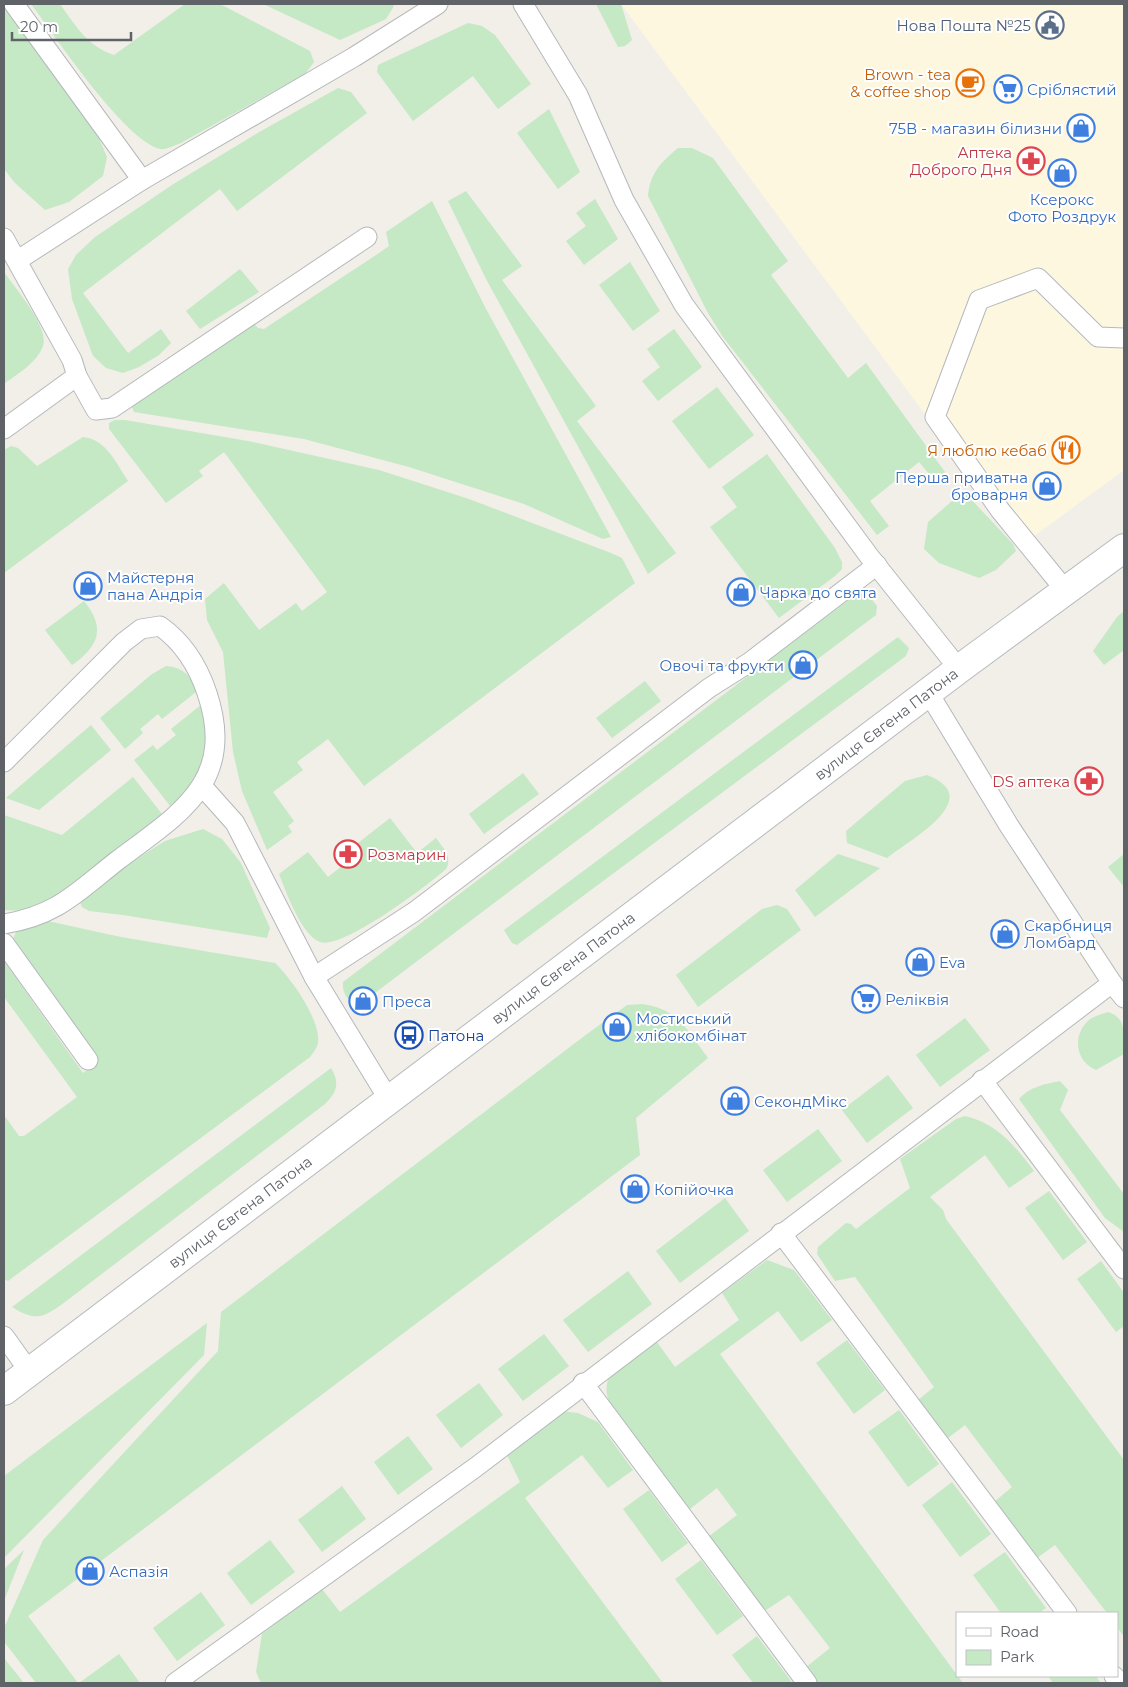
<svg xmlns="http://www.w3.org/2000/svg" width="1128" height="1687" viewBox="0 0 1128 1687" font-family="Montserrat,sans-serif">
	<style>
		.commercial { fill: #fef7e0 }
		.green { fill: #c5e8c5 }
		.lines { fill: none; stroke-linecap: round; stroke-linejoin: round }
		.lane-casing { stroke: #b5b8bc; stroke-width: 21 }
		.secondary-casing { stroke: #b6babf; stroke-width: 30 }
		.lane { stroke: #fff; stroke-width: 19 }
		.secondary { stroke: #fff; stroke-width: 28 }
		.labels { text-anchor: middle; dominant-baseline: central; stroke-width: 4; stroke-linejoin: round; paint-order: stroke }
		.service-label { font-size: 15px; fill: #4e5e75; stroke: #fff; text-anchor: end }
		.food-label { font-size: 15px; fill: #c56008; stroke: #fff; text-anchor: end }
		.shop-label { font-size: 15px; fill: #366cbe; stroke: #fff; text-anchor: start }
		.health-label { font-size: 15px; fill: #be3a42; stroke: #fff; text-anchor: end }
		.street-label { font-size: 15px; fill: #5f6368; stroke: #fff }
		.transit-label { font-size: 15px; fill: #164399; stroke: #fff; text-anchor: start }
	</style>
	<rect width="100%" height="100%" fill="#f1efe8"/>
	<path class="commercial" d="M621 4H1124V470L1022 545Z"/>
	<g class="green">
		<path d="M31 4H60C75 25 88 47 114 55L185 4H220L310 51 314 62 305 74 181 143C175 145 166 150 160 149 124 140 55 36 31 4Z"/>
		<path d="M263 4H393L394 6 386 19 340 40Z"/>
		<path d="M596 4H621L632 40 625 46 618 47Z"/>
		<path d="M4 8 94 127 107 157 103 176 69 202 45 210 15 183 4 169Z"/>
		<path d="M468 23 482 26 495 35 531 84 498 109 473 76 413 121 377 72 378 65Z"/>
		<path d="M338 88 351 92 367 113 237 211 220 189 83 293 128 353 161 329 171 343 159 355 139 367 123 373 106 368 93 356 72 299 68 269 76 255 95 237 175 183 261 131Z"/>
		<path d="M549 109 580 172 558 189 517 133Z"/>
		<path d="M678 148H692L713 158 788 261 771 275 848 378 866 363 945 472 934 480 919 462 870 501 889 526 877 535 723 337 708 313 648 196C650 173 661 162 678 148Z"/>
		<path d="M466 191 522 266 502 280 596 406 577 421 676 553 648 574 486 279 448 201Z"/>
		<path d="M595 199 618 239 584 265 566 241 586 226 576 213Z"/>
		<path d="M432 201 485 307 611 537 603 539 524 504 409 467 304 439 134 412 130 402 251 321 258 328 264 329 376 255 389 246 386 232Z"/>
		<path d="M630 262 660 311 633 331 599 285Z"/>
		<path d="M240 269 259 292 200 329 186 311Z"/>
		<path d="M4 272C15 288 50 328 43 346 37 363 17 374 4 384Z"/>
		<path d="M674 329 702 367 658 401 642 381 660 367 647 349Z"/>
		<path d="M717 387 754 435 709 469 672 421Z"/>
		<path d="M115 420H125L248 441 379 470 469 499 611 553 622 558 635 583 364 786 328 739 297 762 303 770 273 792 294 821 288 826 292 832 267 850 242 791 233 752 223 652 207 620 205 599 224 583 259 630 296 603 302 611 327 592 224 452 199 471 203 476 166 503 109 429V423Z"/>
		<path d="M83 437C106 439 116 463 128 481L4 573V450L11 446 18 448 37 466Z"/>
		<path d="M767 454 835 548 842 562V569L835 576 779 618 710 527 737 507 722 487Z"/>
		<path d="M960 494 968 496 1013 544 1016 551 996 570 979 578 939 563 924 549 928 522Z"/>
		<path d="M858 593H867L877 606 876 615 359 1005C348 1002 342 994 343 982Z"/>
		<path d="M84 601C106 628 99 646 72 665L45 630Z"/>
		<path d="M1124 611V650L1104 665 1093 651 1117 617Z"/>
		<path d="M898 637 909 648 906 656 517 945 512 943 504 930Z"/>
		<path d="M166 666C182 667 193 676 196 692L162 719 158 714 140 729 143 733 125 749 100 718 152 674Z"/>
		<path d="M645 681 661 701 612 738 596 718Z"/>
		<path d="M202 704C215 743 200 780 171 807L134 760 153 745 157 750 176 735 171 729Z"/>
		<path d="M91 725 111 750 39 810 6 798Z"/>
		<path d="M523 773 539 794 484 834 469 814Z"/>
		<path d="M927 775C987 798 911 839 887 858L847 843 846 831 905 781Z"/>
		<path d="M133 777 162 814 53 901 21 911 4 910V815L62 835Z"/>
		<path d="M390 818 417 853 436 838C443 848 453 857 446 869 427 886 342 950 320 942 301 935 286 891 279 874L308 852 328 877 357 854 353 847Z"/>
		<path d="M203 829 222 839 241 863 270 928 267 938 123 915 89 911 82 907 79 900 119 870 165 841Z"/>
		<path d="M838 854 880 868 815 917 795 890Z"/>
		<path d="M1124 854V887L1108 867Z"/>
		<path d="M777 905 787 909 801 930 698 1007 676 975 762 909Z"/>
		<path d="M43 920 121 937 275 963C291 978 321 1020 318 1043 317 1048 313 1053 310 1057L8 1281 4 1279V1115L19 1136H24L77 1097 4 997V961L83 1073 96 1063 68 1024 67 1014 13 939 17 930Z"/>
		<path d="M642 1004C679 1009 687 1030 708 1058L636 1118 640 1155 28 1616 78 1683H36L5 1643 4 1628 43 1540 218 1351 221 1312 587 1034 627 1005Z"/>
		<path d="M1108 1012C1128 1018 1124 1037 1124 1054L1096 1070C1075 1061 1072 1035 1089 1020 1094 1016 1102 1014 1108 1012Z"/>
		<path d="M965 1018 990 1050 940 1087 916 1055Z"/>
		<path d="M331 1068C340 1083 337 1092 325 1104L65 1302C43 1318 36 1322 12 1307Z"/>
		<path d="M888 1075 913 1108 867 1143 842 1110Z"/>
		<path d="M1060 1081 1068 1090 1060 1110 1124 1194V1232L1105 1218 1019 1099C1029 1087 1045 1084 1060 1081Z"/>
		<path d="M965 1116C998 1124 1014 1145 1034 1171L1009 1188 985 1155 930 1197 943 1210 946 1219 1124 1460V1637L1117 1627V1613H1107L1055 1545 1037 1558 994 1502 1012 1487 965 1425 948 1438 918 1400 934 1387 855 1277 835 1281 817 1254 818 1247 846 1223 851 1224 856 1229 910 1188 900 1159 956 1119Z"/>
		<path d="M818 1129 842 1161 787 1202 763 1170Z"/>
		<path d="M1049 1191 1087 1242 1063 1260 1025 1208Z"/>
		<path d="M725 1198 749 1231 680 1283 656 1251Z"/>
		<path d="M767 1260 794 1270 832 1320 801 1342 778 1311 720 1354 963 1683H817L805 1668 830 1648 789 1595 763 1612 708 1537 737 1515 717 1488 690 1509 613 1410C607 1399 604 1390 609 1377L657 1342 675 1367 739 1320 722 1293Z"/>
		<path d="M1101 1261 1124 1293V1326L1116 1332 1077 1279Z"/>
		<path d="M628 1271 652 1304 588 1352 563 1320Z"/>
		<path d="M207 1323 204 1355 4 1558V1476Z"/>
		<path d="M544 1334 569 1366 523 1401 498 1369Z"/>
		<path d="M847 1340 885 1390 854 1414 816 1363Z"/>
		<path d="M479 1383 503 1415 461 1448 436 1415Z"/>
		<path d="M899 1410 939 1464 908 1487 868 1432Z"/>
		<path d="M562 1411 578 1413 598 1422 633 1470 608 1488 582 1455 525 1498 663 1683H261L256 1672 262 1634 322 1589 340 1612 520 1482 506 1453Z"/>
		<path d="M408 1436 433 1469 398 1495 374 1462Z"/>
		<path d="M952 1482 991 1534 960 1557 922 1505Z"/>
		<path d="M342 1486 366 1519 322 1552 298 1520Z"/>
		<path d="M649 1490 688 1543 662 1562 623 1509Z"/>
		<path d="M270 1540 295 1572 251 1605 227 1573Z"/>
		<path d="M24 1550 4 1601V1569Z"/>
		<path d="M1005 1552 1046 1608 1039 1613H1001L973 1575Z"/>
		<path d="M701 1560 743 1616 717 1635 675 1579Z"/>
		<path d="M201 1592 225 1625 177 1661 153 1628Z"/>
		<path d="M757 1636 791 1681 788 1683H753L732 1655Z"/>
		<path d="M119 1654 140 1683H79Z"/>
		<path d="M4 1658 24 1683H4Z"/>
		<path d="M1048 1676H1096L1100 1682 1053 1683Z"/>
	</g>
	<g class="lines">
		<g class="lane-casing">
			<g id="lane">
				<path d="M14 4 142 180"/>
				<path d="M523 4 578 95 624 200 684 305 869 556 959 669"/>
				<path d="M4 238 72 360 77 376 4 429"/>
				<path d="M18 260 142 180 354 57 438 4"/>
				<path d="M77 376 96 410 112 408 367 237"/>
				<path d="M1066 591 1000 510 935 417 979 300 1038 278 1098 337 1124 338"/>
				<path d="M4 762 124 642 141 629 160 626C184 643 198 666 207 693 237 782 179 814 118 860 77 892 58 915 4 924"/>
				<path d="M202 786 235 823 314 977 389 1100"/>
				<path d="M4 943 88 1060"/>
				<path d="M314 977 414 912 709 688 750 662 877 565"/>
				<path d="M1112 983 1124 998"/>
				<path d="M982 1080 1124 1269"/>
				<path d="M781 1233 1067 1613"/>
				<path d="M4 1336 29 1371"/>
				<path d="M583 1383 807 1683"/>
				<path d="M1114 1676 1120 1683"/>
				<path d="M175 1683 476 1467 1112 983 1008 824 928 692"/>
			</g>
		</g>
		<g class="secondary-casing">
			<path id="secondary" d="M4 1391 959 669 1124 548"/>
		</g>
		<use href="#lane" class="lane"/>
		<use href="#secondary" class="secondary"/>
	</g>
	<defs>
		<g id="civic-ring" transform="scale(1.4375)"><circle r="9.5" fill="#fff" stroke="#5c6f8a" stroke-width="1.5"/><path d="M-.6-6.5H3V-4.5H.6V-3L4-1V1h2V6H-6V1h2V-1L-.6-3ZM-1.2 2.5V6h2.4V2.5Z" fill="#5c6f8a"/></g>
		<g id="cafe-ring" transform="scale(1.4375)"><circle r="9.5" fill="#fff" stroke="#e8710a" stroke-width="1.5"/><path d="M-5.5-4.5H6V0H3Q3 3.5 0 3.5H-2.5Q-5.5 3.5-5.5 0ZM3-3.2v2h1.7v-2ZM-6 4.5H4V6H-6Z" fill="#e8710a"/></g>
		<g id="supermarket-ring" transform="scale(1.4375)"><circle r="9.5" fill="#fff" stroke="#3f7fe0" stroke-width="1.5"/><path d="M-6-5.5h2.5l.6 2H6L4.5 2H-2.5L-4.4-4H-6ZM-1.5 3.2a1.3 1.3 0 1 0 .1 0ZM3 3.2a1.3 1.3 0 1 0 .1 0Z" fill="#3f7fe0"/></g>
		<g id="shop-ring" transform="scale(1.4375)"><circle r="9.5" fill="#fff" stroke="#3f7fe0" stroke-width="1.5"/><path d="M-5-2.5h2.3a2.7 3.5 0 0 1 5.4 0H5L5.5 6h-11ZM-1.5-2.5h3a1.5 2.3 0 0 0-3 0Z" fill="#3f7fe0"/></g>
		<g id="pharmacy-ring" transform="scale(1.4375)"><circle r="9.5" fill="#fff" stroke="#e0444e" stroke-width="1.5"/><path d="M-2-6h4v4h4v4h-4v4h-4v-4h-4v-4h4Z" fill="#e0444e"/></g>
		<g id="restaurant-ring" transform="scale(1.4375)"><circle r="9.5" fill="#fff" stroke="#e8710a" stroke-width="1.5"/><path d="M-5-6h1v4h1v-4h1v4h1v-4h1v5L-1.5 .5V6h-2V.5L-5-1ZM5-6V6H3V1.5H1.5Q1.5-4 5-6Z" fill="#e8710a"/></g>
		<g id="bus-ring" transform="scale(1.4375)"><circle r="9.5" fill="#fff" stroke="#1a4fb4" stroke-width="1.5"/><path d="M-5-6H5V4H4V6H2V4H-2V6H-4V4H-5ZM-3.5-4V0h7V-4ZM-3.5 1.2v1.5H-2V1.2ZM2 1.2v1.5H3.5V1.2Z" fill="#1a4fb4"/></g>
	</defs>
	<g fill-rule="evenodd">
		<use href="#civic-ring" x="1050" y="25"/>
		<use href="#cafe-ring" x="970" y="83"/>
		<use href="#supermarket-ring" x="1008" y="89"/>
		<use href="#shop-ring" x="1081" y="128"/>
		<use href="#pharmacy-ring" x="1031" y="161"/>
		<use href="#shop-ring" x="1062" y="173"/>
		<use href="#restaurant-ring" x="1066" y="450"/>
		<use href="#shop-ring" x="1047" y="486"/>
		<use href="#shop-ring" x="88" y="586"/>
		<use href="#shop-ring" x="741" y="592"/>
		<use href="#shop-ring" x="803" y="665"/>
		<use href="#pharmacy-ring" x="1089" y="781"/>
		<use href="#pharmacy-ring" x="348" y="854"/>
		<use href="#shop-ring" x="1005" y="934"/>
		<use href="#shop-ring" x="920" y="962"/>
		<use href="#supermarket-ring" x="866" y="999"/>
		<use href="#shop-ring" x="363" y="1001"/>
		<use href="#shop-ring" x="617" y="1027"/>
		<use href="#bus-ring" x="409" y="1035"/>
		<use href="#shop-ring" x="735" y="1101"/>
		<use href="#shop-ring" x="635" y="1189"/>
		<use href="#shop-ring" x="90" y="1571"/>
	</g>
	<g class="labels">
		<g class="service-label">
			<text x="1031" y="25">Нова Пошта №25</text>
		</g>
		<g class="food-label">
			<text x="951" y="74">Brown - tea<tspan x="951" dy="17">&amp; coffee shop</tspan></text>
			<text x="1047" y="450">Я люблю кебаб</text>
		</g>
		<g class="shop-label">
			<text x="1027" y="89">Сріблястий</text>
			<text x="1062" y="128" text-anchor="end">75В - магазин білизни</text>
			<text x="1062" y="199" text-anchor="middle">Ксерокс<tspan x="1062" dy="17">Фото Роздрук</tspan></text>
			<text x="1028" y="477" text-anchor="end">Перша приватна<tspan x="1028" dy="17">броварня</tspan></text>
			<text x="107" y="577">Майстерня<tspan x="107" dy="17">пана Андрія</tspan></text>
			<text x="760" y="592">Чарка до свята</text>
			<text x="784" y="665" text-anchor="end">Овочі та фрукти</text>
			<text x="1024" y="925">Скарбниця<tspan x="1024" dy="17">Ломбард</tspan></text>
			<text x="939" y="962">Eva</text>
			<text x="885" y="999">Реліквія</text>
			<text x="382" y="1001">Преса</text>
			<text x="636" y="1018">Мостиський<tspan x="636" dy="17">хлібокомбінат</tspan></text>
			<text x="754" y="1101">СекондМікс</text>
			<text x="654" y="1189">Копійочка</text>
			<text x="109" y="1571">Аспазія</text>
		</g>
		<g class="health-label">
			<text x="1012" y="152">Аптека<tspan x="1012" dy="17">Доброго Дня</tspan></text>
			<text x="1070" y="781">DS аптека</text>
			<text x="367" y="854" text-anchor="start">Розмарин</text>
		</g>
		<g class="street-label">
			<text transform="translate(886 724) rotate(-37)">вулиця Євгена Патона</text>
			<text transform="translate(563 968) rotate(-37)">вулиця Євгена Патона</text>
			<text transform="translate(240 1212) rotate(-37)">вулиця Євгена Патона</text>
		</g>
		<g class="transit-label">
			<text x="428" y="1035">Патона</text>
		</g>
	</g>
	<rect width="1128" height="1687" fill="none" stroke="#5f6368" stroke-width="10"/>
	<rect x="956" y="1612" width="162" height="65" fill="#ffffff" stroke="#bfc1c3"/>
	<rect x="966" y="1628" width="25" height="8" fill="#ffffff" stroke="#bfc1c3"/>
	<text x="1000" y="1637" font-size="15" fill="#5f6368">Road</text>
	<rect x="966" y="1650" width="25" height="15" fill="#c5e8c5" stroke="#bfc1c3"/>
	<text x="1000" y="1662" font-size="15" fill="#5f6368">Park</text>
	<path d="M12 32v8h119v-8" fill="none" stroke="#5f6368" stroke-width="2.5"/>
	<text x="20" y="32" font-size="15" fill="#5f6368" stroke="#ffffff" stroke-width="4" paint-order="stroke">20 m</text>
</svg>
